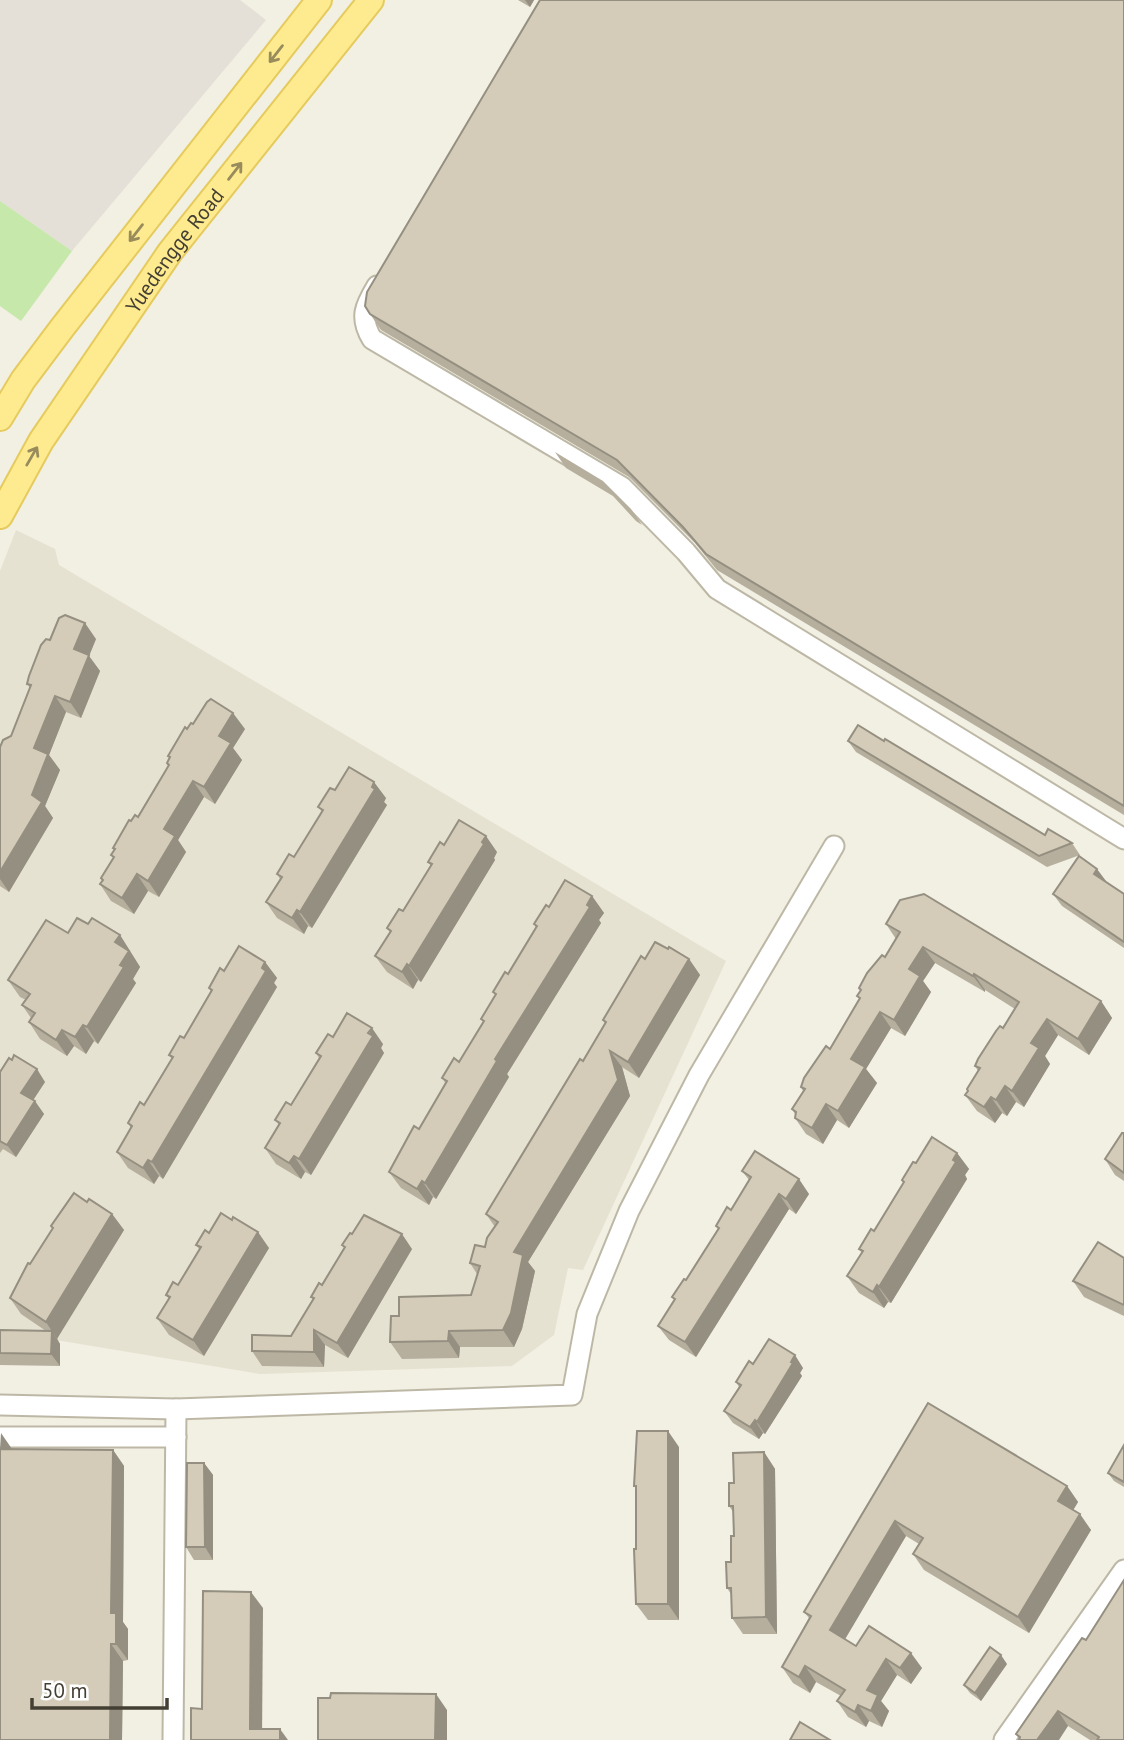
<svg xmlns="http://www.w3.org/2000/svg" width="1124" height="1740" viewBox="0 0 1124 1740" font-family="'PT Sans',sans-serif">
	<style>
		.residential { fill: #e6e2d1 }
		.industrial { fill: #e4e0d8 }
		.green { fill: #c6e8aa }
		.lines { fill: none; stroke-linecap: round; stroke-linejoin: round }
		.minor-casing { stroke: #bdb8a6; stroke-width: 23 }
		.major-casing { stroke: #e5cb5e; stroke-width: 28 }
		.minor { stroke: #fff; stroke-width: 19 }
		.major { stroke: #ffeb8f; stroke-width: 24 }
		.wall { fill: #b6af9e }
		.shaded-wall { fill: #948f81 }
		.building { fill: #d4ccb8; stroke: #948f81; stroke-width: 2 }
		.oneway { stroke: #988c5c }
		.labels { text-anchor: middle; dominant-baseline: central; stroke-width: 5; stroke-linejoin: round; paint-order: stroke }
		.street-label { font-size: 21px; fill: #443f33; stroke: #fff }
	</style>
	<rect width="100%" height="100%" fill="#f2efe3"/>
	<path class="residential" d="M16 530 55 549 59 565 726 961 583 1270 568 1268 554 1335 512 1366 260 1374 62 1341 0 1336V571Z"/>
	<path class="industrial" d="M0 0H240L266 20 72 251 0 201Z"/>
	<path class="green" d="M0 201 72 251 21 321 0 306Z"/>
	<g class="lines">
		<g class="minor-casing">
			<g id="minor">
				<path d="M377 286C365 306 359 317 372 339L622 487 686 552 717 589 1124 839"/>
				<path d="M0 1405 176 1409 572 1395 587 1314 629 1211 699 1075 834 846"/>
				<path d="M0 1437H176"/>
				<path d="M173 1740 176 1409"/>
				<path d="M1004 1740 1124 1570"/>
			</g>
		</g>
		<g class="major-casing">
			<g id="major">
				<path d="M0 418 23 380 62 328 319 0"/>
				<path id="s1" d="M0 516 41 441 170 252 371 0"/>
			</g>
		</g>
		<use href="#minor" class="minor"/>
		<use href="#major" class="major"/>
	</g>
	<g class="wall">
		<path d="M518 0H534L530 7Z"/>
		<path d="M1124 0V815L717 570 695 543 629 477 381 330 370 314Z"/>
		<path d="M555 452 603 481 631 509 642 525 636 521 613 496 566 468Z"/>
		<path d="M96 639 89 656 100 671 81 718 66 712 49 755 60 770 45 806 53 818 9 892 0 886V747L11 736 30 688 27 684 50 640Z"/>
		<path d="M193 724 245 729 233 748 242 760 215 804 204 797 178 840 186 852 159 897 148 891 134 914 111 901 100 884 102 881 101 878 113 858 111 855 114 850 113 848 131 821 138 817 168 766 167 763 170 758 168 756 187 729Z"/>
		<path d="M848 741 1045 835 1072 843 1080 855 1047 867 856 752Z"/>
		<path d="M335 790 386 798 384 802 387 805 312 928 308 926 304 934 277 918 266 902 280 879 277 874 294 857 322 812 318 807Z"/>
		<path d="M444 845 497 852 494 858 495 860 421 982 418 980 413 989 387 972 375 956 390 932 387 928 403 911 431 866 428 862Z"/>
		<path d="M1106 881 1105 882 1124 894V948L1062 906 1053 894Z"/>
		<path d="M592 896 604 913 599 920 601 923 507 1074 509 1077 436 1199 433 1197 429 1205 401 1188 389 1172 419 1129 446 1084 442 1078 459 1062 483 1022 481 1019 495 995 493 992 508 974 536 928 534 924 549 907Z"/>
		<path d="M88 924 120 935 140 967 133 979 136 983 98 1044 94 1041 86 1054 74 1046 67 1056 40 1039 29 1022 31 1018 22 1005 26 1000 20 997 8 980 68 933Z"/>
		<path d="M886 924 1101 1001 1112 1018 1089 1055 1058 1035 1045 1056 1050 1064 1024 1107 1016 1102 1007 1116 1002 1113 995 1123 977 1111 965 1095 968 1091 967 1089 978 1071 975 1066 1003 1028 1015 1009 985 990V992L935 963 923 981 931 992 905 1036 891 1028 866 1069 877 1083 849 1128 837 1120 823 1144 806 1134 795 1118V1114L792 1109 803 1091 801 1087 830 1049 860 999 857 996 885 957 896 939Z"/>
		<path d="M668 949 689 959 700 975 639 1078 622 1067 630 1096 528 1262 535 1271 522 1329 514 1347H460L459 1358 402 1359 390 1342 399 1316 471 1295 477 1274 470 1263 485 1247 495 1227 486 1214 583 1061 605 1024 603 1020 645 959Z"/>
		<path d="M265 962 277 978 274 983 277 987 163 1179 159 1176 154 1184 128 1168 117 1152 131 1128 128 1123 144 1105 172 1059 169 1055 184 1038 211 992 209 988 224 971Z"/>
		<path d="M333 1037 383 1044 381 1048 384 1053 311 1175 305 1172 301 1179 276 1164 265 1148 279 1125 275 1120 291 1105 319 1058 316 1053Z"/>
		<path d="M0 1072 45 1082 33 1100 44 1114 16 1157 3 1149 0 1153Z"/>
		<path d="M1124 1133V1181L1115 1175 1105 1159Z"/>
		<path d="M957 1153 969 1169 965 1175 967 1179 891 1303 888 1302 884 1308 859 1293 847 1276 862 1253 859 1249 874 1231 904 1183 902 1180 916 1163Z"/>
		<path d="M742 1171 809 1194 796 1214 789 1209 696 1357 669 1340 658 1326 674 1300 672 1297 686 1280 718 1229 716 1226 731 1210 749 1180Z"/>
		<path d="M87 1202 112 1214 124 1230 57 1338 60 1344V1366L0 1365V1330L46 1331 21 1314 10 1298 53 1228 51 1226Z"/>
		<path d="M232 1220 269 1248 204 1356 169 1335 157 1318 169 1299 166 1295 178 1285 199 1249 196 1245 209 1233Z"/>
		<path d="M352 1234 412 1249 348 1358 325 1345 324 1367 262 1366 252 1351 291 1336 313 1300 311 1297 322 1285 344 1248 342 1245Z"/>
		<path d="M1124 1258V1316L1084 1297 1073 1281Z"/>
		<path d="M753 1364 803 1368 800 1373 802 1376 765 1434 763 1433 759 1439 733 1423 724 1411 739 1387 736 1382Z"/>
		<path d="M928 1403 1067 1486 1078 1502 1073 1510 1091 1530 1029 1633 924 1570 913 1554 919 1544 906 1536 845 1639 856 1646 922 1668 911 1684 897 1675 881 1701 889 1711 882 1727 869 1721 866 1727 848 1717 837 1701 841 1696 816 1682 810 1693 793 1683 782 1667 809 1618 804 1612Z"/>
		<path d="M1124 1445V1487L1114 1481 1108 1473Z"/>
		<path d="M679 1447V1620H648L636 1604V1489L634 1486Z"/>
		<path d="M12 1449 113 1450 124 1466 123 1622 128 1629V1660L123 1661 122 1740Z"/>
		<path d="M764 1452 775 1469 777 1634H743L732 1618 731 1594 727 1588 734 1536V1513L729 1506 734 1483Z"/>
		<path d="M204 1463 213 1475V1560H194L186 1547Z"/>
		<path d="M1086 1640 1124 1740H1090L1068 1726 1019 1739 1016 1734Z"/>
		<path d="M1007 1664 981 1701 970 1693 964 1685Z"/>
	</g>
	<g class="shaded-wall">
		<path d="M525 0H534L530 7Z"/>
		<path d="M85 623 96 639 89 656 100 671 81 718 70 702 74 649Z"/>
		<path d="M55 696 66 712 49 755 60 770 45 806 53 818 9 892 0 879V872L32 795 34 748Z"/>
		<path d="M233 713 245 729 233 748 242 760 215 804 204 787 219 736Z"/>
		<path d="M193 781 204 797 178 840 186 852 159 897 148 881 164 829Z"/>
		<path d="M374 782 386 798 384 802 387 805 312 928 300 912Z"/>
		<path d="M486 836 497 852 494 858 495 860 421 982 409 966Z"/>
		<path d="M1097 869 1106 881 1102 887 1094 874Z"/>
		<path d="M137 874 148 891 134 914 122 898Z"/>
		<path d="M592 896 604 913 599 920 601 923 507 1074 509 1077 436 1199 425 1183 495 1059Z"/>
		<path d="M297 910 308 926 304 934 292 918Z"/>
		<path d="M120 935 140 967 133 979 136 983 98 1044 87 1027 120 965 115 942Z"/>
		<path d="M923 947 935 963 923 981 931 992 905 1036 894 1020 909 969Z"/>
		<path d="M689 959 700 975 639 1078 628 1062Z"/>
		<path d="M265 962 277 978 274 983 277 987 163 1179 152 1162Z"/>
		<path d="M407 964 418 980 413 989 402 972Z"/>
		<path d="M974 974 985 990V992L973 976Z"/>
		<path d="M1101 1001 1112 1018 1089 1055 1078 1039Z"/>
		<path d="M880 1012 891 1028 866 1069 877 1083 849 1128 838 1111 851 1059Z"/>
		<path d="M1047 1019 1058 1035 1045 1056 1050 1064 1024 1107 1012 1091 1031 1043Z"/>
		<path d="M83 1025 94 1041 86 1054 75 1037Z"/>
		<path d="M372 1028 383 1044 381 1048 384 1053 311 1175 299 1159Z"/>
		<path d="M62 1030 74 1046 67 1056 56 1040Z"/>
		<path d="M610 1051 622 1067 630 1096 528 1262 535 1271 522 1329 514 1347 503 1330 514 1252Z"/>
		<path d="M37 1069 45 1082 30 1105 21 1093Z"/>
		<path d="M1005 1086 1016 1102 1007 1116 996 1100Z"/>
		<path d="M991 1097 1002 1113 995 1123 984 1107Z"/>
		<path d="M35 1101 44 1114 16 1157 7 1145Z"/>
		<path d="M826 1104 837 1120 823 1144 812 1128Z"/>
		<path d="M957 1153 969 1169 965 1175 967 1179 891 1303 879 1287Z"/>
		<path d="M294 1156 305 1172 301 1179 289 1163Z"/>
		<path d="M148 1160 159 1176 154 1184 143 1168Z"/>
		<path d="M799 1179 809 1194 796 1214 786 1199Z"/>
		<path d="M422 1181 433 1197 429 1205 417 1189Z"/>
		<path d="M779 1194 789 1209 696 1357 685 1342Z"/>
		<path d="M112 1214 124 1230 57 1339 46 1322Z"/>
		<path d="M258 1232 269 1248 204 1356 193 1340Z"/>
		<path d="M402 1234 412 1249 348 1358 337 1343Z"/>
		<path d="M877 1285 888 1302 884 1308 873 1292Z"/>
		<path d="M314 1330 325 1345 324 1367 314 1352Z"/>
		<path d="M52 1331 60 1344V1366L51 1354Z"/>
		<path d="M449 1331 460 1347 459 1358 448 1341Z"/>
		<path d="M795 1355 803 1368 800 1373 802 1376 765 1434 757 1422Z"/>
		<path d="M755 1420 763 1433 759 1439 750 1427Z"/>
		<path d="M668 1431 679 1447V1620L668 1604Z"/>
		<path d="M1 1433 12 1449H0Z"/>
		<path d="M113 1450 124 1466 123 1622 128 1629V1660L116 1644 111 1613Z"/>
		<path d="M764 1452 775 1469 777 1634 766 1617Z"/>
		<path d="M204 1463 213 1475V1560L205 1547Z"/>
		<path d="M1067 1486 1078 1502 1069 1517 1058 1501Z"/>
		<path d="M1080 1514 1091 1530 1029 1633 1018 1617Z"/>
		<path d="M895 1521 906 1536 841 1646 830 1630Z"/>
		<path d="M251 1592 263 1608 262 1740 250 1729Z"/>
		<path d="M111 1644 123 1661 122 1740H110Z"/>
		<path d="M911 1653 922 1668 911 1684 900 1668Z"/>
		<path d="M1001 1655 1007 1664 981 1701 975 1693Z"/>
		<path d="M886 1659 897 1675 881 1701 889 1711 882 1727 871 1711 867 1690Z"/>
		<path d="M805 1666 816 1682 810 1693 799 1677Z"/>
		<path d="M436 1694 447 1710V1740H435Z"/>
		<path d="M858 1705 869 1721 866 1727 855 1712Z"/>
		<path d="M1058 1711 1068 1726 1059 1740H1037Z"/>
		<path d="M280 1729 288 1740H280Z"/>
	</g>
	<g class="building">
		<path d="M540 0H1124V806L706 554 683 527 617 460 370 314 365 306 367 292Z"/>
		<path d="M65 615 85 623 74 649 89 655 70 702 55 696 34 748 48 754 32 795 42 802 0 872V747L3 740 11 736 31 685 27 684 29 676 41 645 46 639 50 640 59 618Z"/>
		<path d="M211 699 233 713 219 736 231 743 204 787 193 781 164 829 175 836 148 881 137 874 122 898 100 884 103 880 101 878 114 857 111 855 115 849 113 848 129 820 131 821 135 815 138 817 169 765 167 763 170 757 168 756 185 727 187 729 191 723 193 724 207 702Z"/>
		<path d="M858 725 884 741 885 739 1045 835 1048 829 1072 843 1039 856 848 741Z"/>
		<path d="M349 767 374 782 372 787 375 789 300 912 297 910 292 918 266 902 282 877 277 874 289 854 294 857 323 810 318 807 330 788 335 790Z"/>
		<path d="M459 820 486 836 482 842 484 844 409 966 407 964 402 972 375 956 391 931 387 928 399 909 403 911 432 864 428 862 440 842 444 845Z"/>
		<path d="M1079 856 1097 869 1094 874 1124 894V942L1053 894Z"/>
		<path d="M565 880 592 896 587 905 590 907 495 1059 497 1061 425 1183 422 1181 417 1189 389 1172 414 1126 419 1129 447 1081 442 1078 454 1058 459 1062 484 1021 481 1019 496 994 493 992 505 972 508 974 537 926 534 924 546 905 549 907Z"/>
		<path d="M924 894 1101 1001 1078 1039 1047 1019 1031 1043 1039 1048 1012 1091 1005 1086 996 1100 991 1097 984 1107 965 1095 968 1091 967 1089 980 1068 975 1066 978 1059 996 1031 1000 1026 1003 1028 1019 1002 974 974 973 976 923 947 909 969 920 976 894 1020 880 1012 851 1059 865 1067 838 1111 826 1104 812 1128 795 1118 796 1112 792 1109 805 1089 801 1087 804 1078 826 1046 830 1049 860 998 857 996 861 990 859 988 867 973 882 955 885 957 900 932 886 924 900 900Z"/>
		<path d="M77 918 88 924 92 918 120 935 115 942 129 951 120 965 124 967 87 1027 83 1025 75 1037 62 1030 56 1040 29 1022 35 1013 22 1005 30 994 8 980 46 920 68 933Z"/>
		<path d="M655 942 668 949 669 947 689 959 628 1062 610 1051 618 1080 514 1252 523 1255 511 1313 503 1330 449 1331 448 1341 390 1342 391 1316H399V1297L471 1295 480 1266 470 1263 475 1245 485 1247 487 1238 498 1222 486 1214 580 1059 583 1061 606 1022 603 1020 641 956 645 959Z"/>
		<path d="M239 946 265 962 262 968 266 971 152 1162 148 1160 143 1168 117 1152 132 1126 128 1123 140 1102 144 1105 173 1057 169 1055 180 1036 184 1038 212 990 209 988 220 968 224 971Z"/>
		<path d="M347 1013 372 1028 368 1033 373 1036 299 1159 294 1156 289 1163 265 1148 280 1123 275 1120 286 1102 291 1105 321 1056 316 1053 328 1034 333 1037Z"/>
		<path d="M14 1055 37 1069 21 1093 35 1101 7 1145 0 1141V1072L9 1058 12 1060Z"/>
		<path d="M1122 1133H1124V1173L1105 1159Z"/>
		<path d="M932 1137 957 1153 953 1160 956 1162 879 1287 877 1285 873 1292 847 1276 863 1251 859 1249 871 1229 874 1231 904 1182 902 1180 913 1162 916 1163Z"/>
		<path d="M755 1151 799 1179 786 1199 779 1194 685 1342 658 1326 675 1299 672 1297 684 1279 686 1280 719 1228 716 1226 727 1207 731 1210 751 1177 742 1171Z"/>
		<path d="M74 1193 87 1202 89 1199 112 1214 46 1322 10 1298 28 1263 30 1264 53 1228 51 1226Z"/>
		<path d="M221 1213 232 1220 233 1217 258 1232 193 1340 157 1318 170 1297 166 1295 173 1282 178 1285 201 1247 196 1245 205 1230 209 1233Z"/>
		<path d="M364 1215 402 1234 337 1343 314 1330V1352L252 1351V1335L291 1336 314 1298 311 1297 319 1283 322 1285 345 1247 342 1245 350 1233 352 1234Z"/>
		<path d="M1098 1242 1124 1258V1305L1073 1281Z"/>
		<path d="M0 1330 52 1331 51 1354 0 1353Z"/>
		<path d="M769 1339 795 1355 791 1362 793 1363 757 1422 755 1420 750 1427 724 1411 741 1385 736 1382 749 1361 753 1364Z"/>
		<path d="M928 1403 1067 1486 1058 1501 1080 1514 1018 1617 913 1554 923 1538 895 1521 830 1630 856 1646 869 1626 911 1653 900 1668 886 1659 867 1690 878 1695 871 1711 858 1705 855 1712 837 1701 845 1690 805 1666 799 1677 782 1667 811 1616 804 1612Z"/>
		<path d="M637 1431H668V1604H636L634 1549H636V1486H634Z"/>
		<path d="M1124 1445V1482L1108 1473Z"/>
		<path d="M0 1449 113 1450 111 1613H116V1644H111L110 1740H0Z"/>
		<path d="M764 1452 766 1617 732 1618 731 1588H727L726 1562H731V1536H734L733 1506H729V1483H734L733 1453Z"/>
		<path d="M187 1463H204L205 1547H186Z"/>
		<path d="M1124 1580V1740H1097L1099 1737 1058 1711 1037 1740H1019L1020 1737 1016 1734 1082 1638 1086 1640Z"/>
		<path d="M203 1591 251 1592 250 1729H280V1740H191V1708L202 1709Z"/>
		<path d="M990 1647 1001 1655 975 1693 964 1685Z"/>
		<path d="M331 1693 436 1694 435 1740H318V1698H330Z"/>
		<path d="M800 1722 830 1740H790Z"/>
	</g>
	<defs><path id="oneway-shaft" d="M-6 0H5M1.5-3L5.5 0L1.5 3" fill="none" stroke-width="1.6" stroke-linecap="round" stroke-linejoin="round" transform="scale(1.75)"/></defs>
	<g class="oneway">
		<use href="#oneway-shaft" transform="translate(276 54) rotate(128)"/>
		<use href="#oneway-shaft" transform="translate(235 171) rotate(-52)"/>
		<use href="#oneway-shaft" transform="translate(136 233) rotate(128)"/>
		<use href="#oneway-shaft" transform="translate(32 456) rotate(-60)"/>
	</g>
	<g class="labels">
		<g class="street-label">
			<text stroke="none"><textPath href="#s1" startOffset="318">Yuedengge Road</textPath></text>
		</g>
	</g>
	<path d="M32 1698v10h135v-10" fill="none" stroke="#443f33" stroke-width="3.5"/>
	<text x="42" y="1698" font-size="21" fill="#443f33" stroke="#ffffff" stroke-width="5" paint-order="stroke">50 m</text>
</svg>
